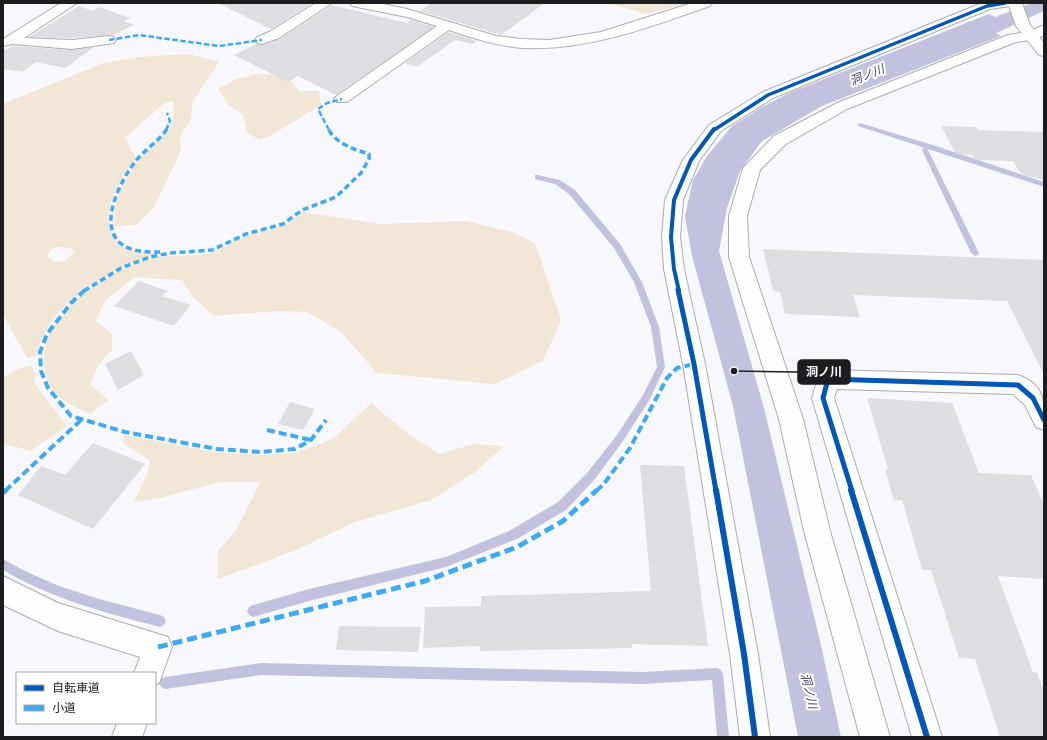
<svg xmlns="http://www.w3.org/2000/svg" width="1047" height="740" viewBox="0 0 1047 740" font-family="'Space Grotesk','Noto Sans JP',sans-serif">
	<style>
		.green { fill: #f2e6d7; fill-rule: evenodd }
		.water { fill: #c3c1dd }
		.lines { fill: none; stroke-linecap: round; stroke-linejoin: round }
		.stream { fill: #c3c1dd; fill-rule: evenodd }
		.building { fill: #dedee1 }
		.minor-casing { stroke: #acacaf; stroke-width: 2 }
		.secondary-casing { stroke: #acacaf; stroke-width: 2 }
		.minor { fill: #fefeff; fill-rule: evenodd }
		.secondary { fill: #fefeff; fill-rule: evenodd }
		.quiet-far3 { stroke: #3fa9f5; stroke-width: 2.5; stroke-dasharray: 5.5 2.5; stroke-linecap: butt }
		.quiet-far2 { stroke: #3fa9f5; stroke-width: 3.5; stroke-dasharray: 6 3.5; stroke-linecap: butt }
		.quiet-far1 { stroke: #3fa9f5; stroke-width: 4; stroke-dasharray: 8 4; stroke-linecap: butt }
		.quiet { stroke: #3fa9f5; stroke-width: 5; stroke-dasharray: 10 5; stroke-linecap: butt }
		.cycleway-far3-casing { stroke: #fff; stroke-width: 5 }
		.cycleway-far2-casing { stroke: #fff; stroke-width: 6 }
		.cycleway-far1-casing { stroke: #fff; stroke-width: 8 }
		.cycleway-casing { stroke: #fff; stroke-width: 9 }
		.cycleway-far3 { stroke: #0057b8; stroke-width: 3.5 }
		.cycleway-far2 { stroke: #0057b8; stroke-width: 4 }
		.cycleway-far1 { stroke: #0057b8; stroke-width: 5 }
		.cycleway { stroke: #0057b8; stroke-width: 6 }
		.labels { text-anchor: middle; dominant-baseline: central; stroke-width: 4; stroke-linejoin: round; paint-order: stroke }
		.water-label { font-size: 12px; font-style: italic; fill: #3f3a6c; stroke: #fff }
		.leader { fill: none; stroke: #1d1d20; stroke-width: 1.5 }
		.callout-dot { fill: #1d1d20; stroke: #fff; stroke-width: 1.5 }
		.callout { fill: #1d1d20; stroke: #1d1d20; stroke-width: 1.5 }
		.callout-label { font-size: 12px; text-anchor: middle; font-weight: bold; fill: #fff }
	</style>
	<rect width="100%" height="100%" fill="#f8f8fc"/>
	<g class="green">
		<path d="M601 3H689L645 14 620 6Z"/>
		<path d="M189 54 219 62 193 101 191 120 180 136 181 151 154 207 136 225 115 226C111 197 131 168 150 148 158 140 169 133 172 122 174 117 173 107 173 101L163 104 125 138 136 158C121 180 102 206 112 233 113 237 117 243 120 246 130 252 145 253 156 254 111 269 45 304 37 356L27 358 3 314V104L103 63 139 57ZM56 247 71 248 74 252 66 260 56 262 47 256 51 250Z"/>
		<path d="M256 74 286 75 299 91H319L321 105 270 136 259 140 247 132 243 115 229 105 218 89 234 80Z"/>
		<path d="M302 212 380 224 466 221 512 232 535 243 561 320 543 361 495 384 377 373 341 332 307 312 276 311 214 316 192 296 182 280 134 277 104 302 96 321 112 334V350L98 365 90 384 108 400 91 414C64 403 45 393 44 361 41 315 109 270 149 259 168 254 187 257 206 254 219 251 230 244 242 238 255 232 269 231 283 226 290 223 296 217 302 212Z"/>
		<path d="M31 365 35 373V384L67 426 31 451 3 444V378L18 369Z"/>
		<path d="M371 403 408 434 440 454 473 444 504 446 474 473 431 500 355 522 294 551 218 579V551L237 529 260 482H220L156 499 134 502 148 472 150 461 123 443 124 435 217 452 261 455 295 453 333 439Z"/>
	</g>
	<path class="water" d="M1032 3H1044V11L996 33 1001 36 822 106 762 141 740 171 727 208 719 251 764 408 820 641 841 737H798L733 406 692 256 685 216 693 180 707 156 732 126 762 107 789 93 989 14 995 17Z"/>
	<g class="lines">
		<g class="stream">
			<path d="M860 123 936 146 1044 182V187L858 126V124Z"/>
			<path d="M923 148H927L928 150 979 253 978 255 975 256 971 253 922 150Z"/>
			<path d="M535 175H538L560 180 575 190 620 244 642 282 659 327 665 367 649 401 623 441 595 479 566 510 517 539 446 567 309 601 253 617 249 615 247 611 249 607 253 605 309 589 446 557 509 531 558 502 587 473 617 435 643 395 657 367 651 327 634 282 614 248 569 194 555 184 535 179Z"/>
			<path d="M3 559 25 571 59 586 99 599 160 615 164 617 166 621 164 625 160 627C106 613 52 599 3 570Z"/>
			<path d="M261 663 642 672 717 668 721 670 723 674 729 737H717L712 680 642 684 261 675 165 689 161 687 159 683 161 679 165 677Z"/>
		</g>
	</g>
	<g class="building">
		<path d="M218 3H313L271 29Z"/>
		<path d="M431 3H545L501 35 420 11Z"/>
		<path d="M332 5 407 23 411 20 434 27 336 95 298 76 288 82 234 55 256 44 262 45 280 39Z"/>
		<path d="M79 6 93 11 99 7 130 18 124 21 134 25 113 35 72 38 29 37Z"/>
		<path d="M449 32 477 41 473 44 455 40 417 67 405 63Z"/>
		<path d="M13 46 72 50 94 47 65 68 36 62 22 72 3 69V51Z"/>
		<path d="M941 126 977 127 979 130 1044 132V180L1021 174 1013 161 975 160 972 155 956 154Z"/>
		<path d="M763 249 1044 260V375L1007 301 853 295 860 317 785 314 780 292 773 291Z"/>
		<path d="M139 281 168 291 162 296 191 305 174 326 114 306Z"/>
		<path d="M131 351 144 375 118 390 105 364Z"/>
		<path d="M867 398 952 403 979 473 1031 475 1044 505V579L998 576 1033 672 1037 673 1044 691V737H1000L975 659 959 658 931 570H922L902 500 894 501 885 469H888Z"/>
		<path d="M290 402 315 409 303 430 278 424Z"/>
		<path d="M93 443 145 464 93 529 18 495 41 466 65 475Z"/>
		<path d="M640 465 684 466 708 646 632 644V648L480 651V646L423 648 425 607 481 606V596L651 591Z"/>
		<path d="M339 626 421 627 418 652 336 650Z"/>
	</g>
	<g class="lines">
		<g class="minor-casing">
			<g id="minor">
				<path d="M61 3H77L24 38 72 40 109 36 114 37 116 40 114 43 72 49 13 44 3 46V39Z"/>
				<path d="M316 3H332L279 38 262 44 257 43 255 40 257 37 269 32Z"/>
				<path d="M350 3H378L407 9 496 36 522 39 549 40 601 32 692 3H712L710 6C650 27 588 51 523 48 497 46 473 38 449 30L347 102H337L334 99 337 96 437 26 407 17 352 6Z"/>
				<path d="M982 3H1012L1010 6 990 9 773 98 721 131 699 161 683 200 680 237 684 269 705 364 758 654 770 737H740L730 654 683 364 664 269 662 237 665 200 683 160 709 125 763 92Z"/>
				<path d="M1044 25V35L1036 39 1016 42 847 109 786 144 760 170 747 216 749 257 803 419 830 531 890 737H860L804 531 779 419 729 257V216L743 168 774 136 837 103 1008 35 1028 32Z"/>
				<path d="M828 370 1018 375C1047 386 1044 403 1044 430L1036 427 1025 405 1013 394 837 389 834 398 942 737H912L812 398 820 372Z"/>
				<path d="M3 576 58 603 168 637 172 647 159 683 155 685V673H134L140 657 58 631 3 605Z"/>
				<path d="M117 723H147L142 737H112Z"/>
			</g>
		</g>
		<g class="secondary-casing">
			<path id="secondary" d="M1008 3H1022L1030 25 1044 43V56L1039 55 1016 26Z"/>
		</g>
		<use href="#minor" class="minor"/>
		<use href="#secondary" class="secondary"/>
		<g class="quiet-far3">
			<path d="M109 40 139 35 219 46 262 40"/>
			<path d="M166 130 170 121 167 113"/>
			<path d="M329 130 318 109 327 103 342 99"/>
		</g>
		<g class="quiet-far2">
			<path d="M160 252C147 252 129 252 119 242 99 222 121 180 135 162 144 150 158 142 167 129"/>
			<path d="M84 291 121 268 150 257 170 253 212 250 246 234 283 224 302 210 336 197 361 173 369 159V154C353 149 337 144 328 129"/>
		</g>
		<g class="quiet-far1">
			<path d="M85 290 71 303 47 334 40 352 41 371 48 388 71 416 125 432 217 449 260 452 295 449 311 440 326 420"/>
			<path d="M267 430 311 440"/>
			<path d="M5 491 81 420"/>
			<path d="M596 491 603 485 630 448 667 378 677 368 694 364"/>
		</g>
		<g class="quiet">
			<path d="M3 493 6 490"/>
			<path d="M158 647 425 581 517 547 563 521 597 490"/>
		</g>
		<g class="cycleway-far3-casing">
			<path id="cycleway-far3" d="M714 130 768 95 987 6 1005 3"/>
		</g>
		<g class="cycleway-far2-casing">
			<path id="cycleway-far2" d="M679 291 674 269 671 237 674 200 691 160 714 129"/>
		</g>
		<g class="cycleway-far1-casing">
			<g id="cycleway-far1">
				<path d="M678 290 694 364 716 491"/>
				<path d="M852 491 823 398 828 379 1018 385 1033 398 1044 420"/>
			</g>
		</g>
		<g class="cycleway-casing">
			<g id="cycleway">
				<path d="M716 490 744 654 755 737"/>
				<path d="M851 490 927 737"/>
			</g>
		</g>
		<use href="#cycleway-far3" class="cycleway-far3"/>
		<use href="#cycleway-far2" class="cycleway-far2"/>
		<use href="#cycleway-far1" class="cycleway-far1"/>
		<use href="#cycleway" class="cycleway"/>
	</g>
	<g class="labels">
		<g class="water-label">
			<text transform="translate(867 75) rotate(-22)">洞ノ川</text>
			<text transform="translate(809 691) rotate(77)">洞ノ川</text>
		</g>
	</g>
	<path class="leader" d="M734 371L798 372"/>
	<circle class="callout-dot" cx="734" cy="371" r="4"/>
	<rect class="callout" x="798" y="360" width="52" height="24" rx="4"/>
	<g class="callout-label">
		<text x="824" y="376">洞ノ川</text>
	</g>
	<rect width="1047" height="740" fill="none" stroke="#1d1d20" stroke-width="8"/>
	<rect x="16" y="672" width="140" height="52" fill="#ffffff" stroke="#a5a5a6"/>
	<rect x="24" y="685" width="20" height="6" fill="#0057b8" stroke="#a5a5a6"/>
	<text x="52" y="692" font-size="12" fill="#1d1d20">自転車道</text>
	<rect x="24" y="705" width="20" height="6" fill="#3fa9f5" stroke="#a5a5a6"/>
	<text x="52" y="712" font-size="12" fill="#1d1d20">小道</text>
</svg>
